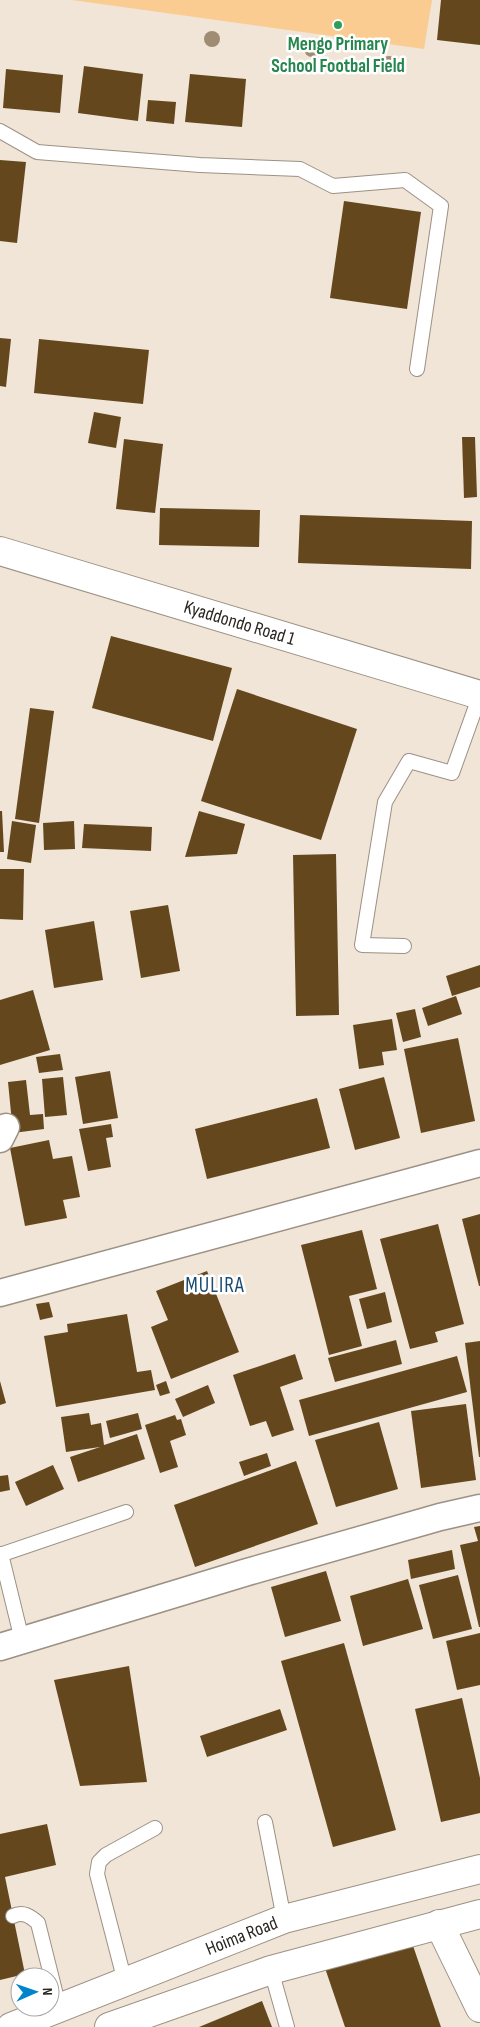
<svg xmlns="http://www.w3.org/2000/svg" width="480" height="2027" viewBox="0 0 480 2027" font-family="'Sofia Sans Condensed',sans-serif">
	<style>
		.green { fill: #facc91 }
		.building { fill: #65471d }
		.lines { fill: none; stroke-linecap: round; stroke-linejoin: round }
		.service-casing { stroke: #9c9184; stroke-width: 16 }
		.minor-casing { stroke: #9c9184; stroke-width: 29 }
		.tertiary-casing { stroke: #9c9184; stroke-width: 30 }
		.secondary-casing { stroke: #9c9184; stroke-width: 30 }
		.service { stroke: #fff; stroke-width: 14 }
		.minor { stroke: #fff; stroke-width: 26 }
		.tertiary { stroke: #fff; stroke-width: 28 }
		.secondary { stroke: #fff; stroke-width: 28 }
		.tree { fill: #9f8c73 }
		.leisure-dot { fill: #2e9e5b; stroke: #fff; stroke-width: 2 }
		.labels { text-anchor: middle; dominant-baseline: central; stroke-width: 5; stroke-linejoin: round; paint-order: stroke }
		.leisure-label { font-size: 19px; font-weight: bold; fill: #27864d; stroke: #fff }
		.street-label { font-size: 19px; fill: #292520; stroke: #fff }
		.quarter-label { font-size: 21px; letter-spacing: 1px; fill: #1a4c70; stroke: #fff }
	</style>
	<rect width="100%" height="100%" fill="#f0e5d7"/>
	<path class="green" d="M72 0H432L424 49Z"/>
	<g class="building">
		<path d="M441 0H480V45L437 40Z"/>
		<path d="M84 66 143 74 138 121 78 113Z"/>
		<path d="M6 69 63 75 60 113 3 108Z"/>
		<path d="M190 74 246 79 242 127 185 122Z"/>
		<path d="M148 100 176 102 174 124 146 121Z"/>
		<path d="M0 160 26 162 17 243 0 241Z"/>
		<path d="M344 201 421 212 407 309 330 298Z"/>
		<path d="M0 338 11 339 6 387 0 386Z"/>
		<path d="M39 339 149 350 143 404 34 393Z"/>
		<path d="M94 412 121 417 116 448 88 443Z"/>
		<path d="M462 437H475L477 497 464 498Z"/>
		<path d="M124 439 163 444 155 513 116 509Z"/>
		<path d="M160 508 260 510 259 547 159 545Z"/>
		<path d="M300 515 472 521 471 569 298 563Z"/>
		<path d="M111 636 232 668 213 741 92 708Z"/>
		<path d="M237 689 357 729 321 840 201 801Z"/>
		<path d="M30 708 54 711 39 823 15 819Z"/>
		<path d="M0 811H2L4 852H0Z"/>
		<path d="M199 811 245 824 237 854 185 857Z"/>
		<path d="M12 821 36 825 31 863 7 859Z"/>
		<path d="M74 821 75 849 44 850 43 823Z"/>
		<path d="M84 824 152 827 151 851 82 848Z"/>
		<path d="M336 854 339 1015 296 1016 293 855Z"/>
		<path d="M0 869H24L23 920 0 919Z"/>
		<path d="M168 905 180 971 141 978 130 911Z"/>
		<path d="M94 921 103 980 54 988 45 930Z"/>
		<path d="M480 965V987L452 996 446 976Z"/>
		<path d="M33 990 50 1050 0 1065V1000Z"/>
		<path d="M456 996 462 1014 428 1026 422 1008Z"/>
		<path d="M415 1009 421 1037 403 1042 396 1013Z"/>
		<path d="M392 1019 397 1050 382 1052 384 1065 359 1069 353 1025Z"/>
		<path d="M458 1038 475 1121 421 1133 404 1049Z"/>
		<path d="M60 1054 63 1070 39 1073 36 1057Z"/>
		<path d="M110 1071 118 1118 83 1124 75 1077Z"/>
		<path d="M63 1077 67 1115 45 1117 42 1079Z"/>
		<path d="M384 1077 400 1138 355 1150 339 1089Z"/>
		<path d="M26 1080 30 1115 43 1114 44 1129 13 1133 8 1082Z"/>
		<path d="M317 1098 330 1148 207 1179 195 1129Z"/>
		<path d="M111 1124 113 1137 106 1138 111 1167 88 1171 79 1129Z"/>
		<path d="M49 1140 53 1159 72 1156 80 1197 63 1200 67 1218 25 1226 10 1148Z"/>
		<path d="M480 1214V1286H479L462 1219Z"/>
		<path d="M438 1224 464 1324 435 1332 438 1342 410 1349 380 1239Z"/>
		<path d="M362 1230 377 1289 349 1296 362 1346 329 1355 301 1245Z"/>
		<path d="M207 1271 239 1352 171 1379 151 1327 168 1320 156 1291Z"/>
		<path d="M385 1292 392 1322 367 1329 359 1299Z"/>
		<path d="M49 1302 53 1317 40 1320 36 1304Z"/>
		<path d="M127 1314 137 1372 151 1370 155 1390 56 1407 44 1336 68 1332 67 1324Z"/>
		<path d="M396 1340 402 1364 335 1382 328 1358Z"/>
		<path d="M480 1341V1457H479L465 1343Z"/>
		<path d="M295 1354 303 1379 280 1387 294 1430 272 1437 266 1421 250 1426 233 1375Z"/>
		<path d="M457 1356 467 1392 309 1436 299 1400Z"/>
		<path d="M0 1381 6 1403 0 1405Z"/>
		<path d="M166 1381 170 1393 160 1396 156 1385Z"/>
		<path d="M208 1385 215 1403 183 1417 175 1399Z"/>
		<path d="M466 1404 476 1480 421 1488 411 1411Z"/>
		<path d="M89 1413 91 1425 101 1423 104 1445 137 1434 145 1459 78 1482 70 1457 100 1447 66 1452 61 1417Z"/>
		<path d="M138 1413 142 1429 110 1438 106 1421Z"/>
		<path d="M175 1415 177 1420 181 1419 186 1435 170 1441 178 1467 160 1473 145 1425Z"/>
		<path d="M379 1422 398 1489 336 1507 315 1440Z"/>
		<path d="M267 1453 271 1466 244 1476 239 1462Z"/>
		<path d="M296 1461 318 1524 195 1567 174 1505Z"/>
		<path d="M53 1465 64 1489 26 1506 15 1482Z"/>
		<path d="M8 1475 10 1490 0 1492V1476Z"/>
		<path d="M480 1526V1627H479L460 1545 478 1541 474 1527Z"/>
		<path d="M452 1550 455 1569 411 1579 408 1560Z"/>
		<path d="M326 1571 341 1621 285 1637 271 1587Z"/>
		<path d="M458 1575 472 1629 433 1639 419 1585Z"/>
		<path d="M408 1579 423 1629 363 1646 350 1596Z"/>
		<path d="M480 1633V1685L457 1690 446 1641Z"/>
		<path d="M344 1643 396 1830 333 1847 281 1661Z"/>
		<path d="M129 1666 147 1782 80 1786 54 1680Z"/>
		<path d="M462 1698 480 1778V1813L441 1822 415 1709Z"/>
		<path d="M280 1709 287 1730 207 1757 200 1736Z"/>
		<path d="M47 1824 56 1865 5 1877 25 1974 0 1980V1834Z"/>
		<path d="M411 1940 441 2027H345L325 1968Z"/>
		<path d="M262 2001 272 2027H199Z"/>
	</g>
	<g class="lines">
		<g class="service-casing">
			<g id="service">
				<path d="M0 131 37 152 200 165 300 169 333 186 405 180 441 206 417 369"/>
				<path d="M404 946 362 945 385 802 409 761 452 773 480 695"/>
				<path d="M1 1554 22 1640"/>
				<path d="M0 1555 126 1512"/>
				<path d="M265 1822 284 1919"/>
				<path d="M13 1916C23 1911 30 1916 38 1923L59 2007"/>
				<path d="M271 1970 287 2027"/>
				<path d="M125 1982 97 1874 99 1862 106 1855 155 1828"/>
			</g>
		</g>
		<g class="minor-casing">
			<g id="minor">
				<path d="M0 1139 6 1127"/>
				<path d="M0 1293 480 1163"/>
				<path d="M0 1647 244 1573 440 1517 480 1508"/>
			</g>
		</g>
		<g class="tertiary-casing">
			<g id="tertiary">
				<path id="s1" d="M0 551 480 695"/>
			</g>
		</g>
		<g class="secondary-casing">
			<g id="secondary">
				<path d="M439 1924 480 2008"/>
				<path id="s2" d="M11 2027 284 1919 480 1869"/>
				<path d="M109 2027 271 1970 480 1914"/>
			</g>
		</g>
		<use href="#service" class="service"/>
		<use href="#minor" class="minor"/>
		<use href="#tertiary" class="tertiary"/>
		<use href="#secondary" class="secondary"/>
	</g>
	<g class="tree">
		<circle cx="212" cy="39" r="8"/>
		<circle cx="312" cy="49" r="8"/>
		<circle cx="389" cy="64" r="8"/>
	</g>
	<circle class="leisure-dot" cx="338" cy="25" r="5"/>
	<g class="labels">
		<g class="leisure-label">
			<text x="338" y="44">Mengo Primary<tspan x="338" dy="22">School Footbal Field</tspan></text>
		</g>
		<g class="street-label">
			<text stroke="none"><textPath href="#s1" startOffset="250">Kyaddondo Road 1</textPath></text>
			<text stroke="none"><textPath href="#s2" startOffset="248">Hoima Road</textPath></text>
		</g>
		<g class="quarter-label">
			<text x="215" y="1285">MULIRA</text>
		</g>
	</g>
	<g transform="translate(35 1992) rotate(88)"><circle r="24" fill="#ffffff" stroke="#a9a8a6"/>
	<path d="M0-4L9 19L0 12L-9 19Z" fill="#0084cb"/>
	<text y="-8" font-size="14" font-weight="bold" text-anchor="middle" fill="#292520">N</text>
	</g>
</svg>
